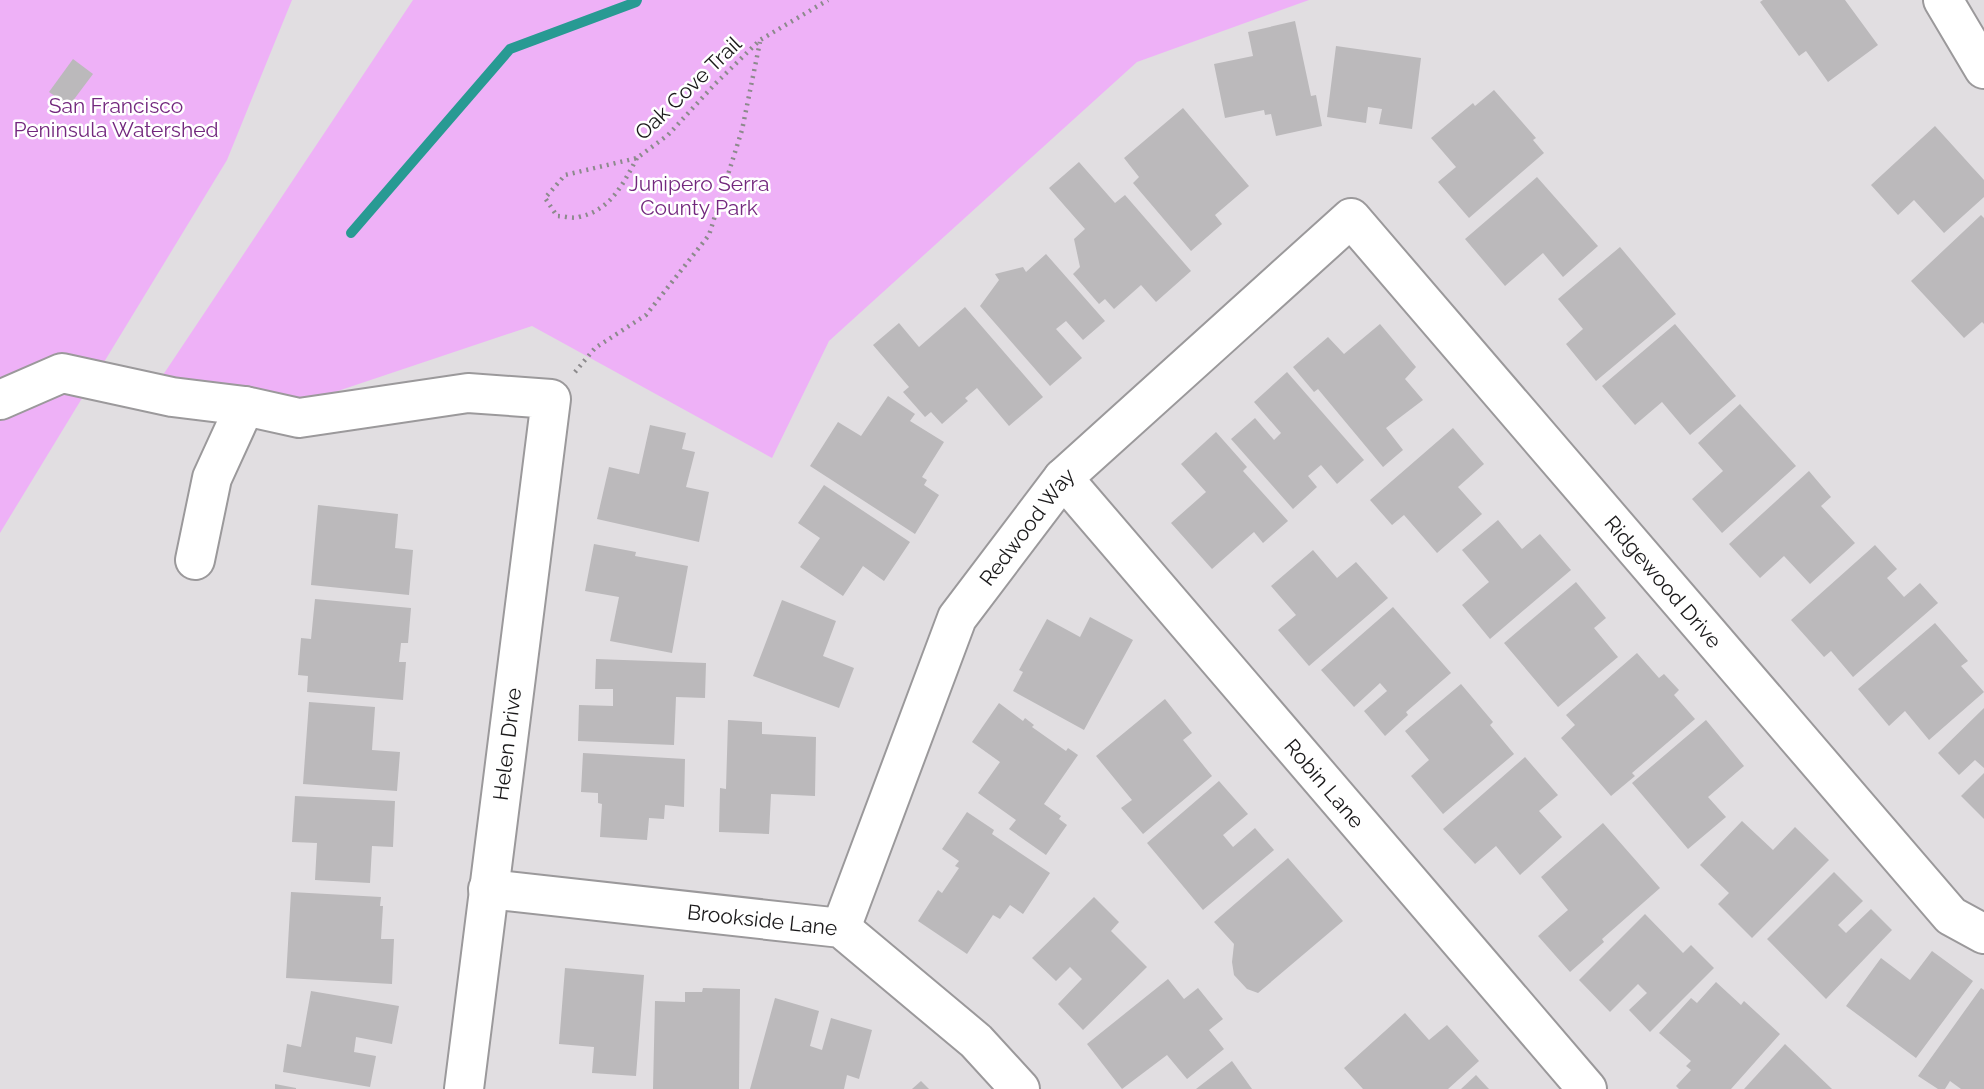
<svg xmlns="http://www.w3.org/2000/svg" width="1984" height="1089" viewBox="0 0 1984 1089" font-family="Raleway,sans-serif">
	<style>
		.green { fill: #eeb1f7 }
		.lines { fill: none; stroke-linecap: round; stroke-linejoin: round }
		.stream { stroke: #289a93; stroke-width: 10 }
		.building { fill: #bbb9bb }
		.minor-casing { stroke: #9b999b; stroke-width: 42 }
		.path { stroke: #8c8a8c; stroke-width: 4.5; stroke-dasharray: 2 5; stroke-linecap: butt }
		.minor { stroke: #fff; stroke-width: 38 }
		.labels { text-anchor: middle; dominant-baseline: central; stroke-width: 5; stroke-linejoin: round; paint-order: stroke }
		.street-label { font-size: 21px; fill: #1a191a; stroke: #fff }
		.park-label { font-size: 21px; fill: #73287e; stroke: #fff }
	</style>
	<rect width="100%" height="100%" fill="#e1dee1"/>
	<g class="green">
		<path d="M0 0H292L227 160 0 533Z"/>
		<path d="M413 0H1309L1137 62 829 341 772 458 532 326 302 403 157 384Z"/>
	</g>
	<g class="lines">
		<path class="stream" d="M351 233 510 49 636 2 637 0"/>
	</g>
	<g class="building">
		<path d="M1763 0H1845L1878 45 1828 82 1806 51 1799 56 1760 2Z"/>
		<path d="M1295 21 1311 96 1316 95 1322 126 1276 136 1271 114 1265 115 1264 110 1225 118 1214 64 1253 56 1248 32Z"/>
		<path d="M1336 46 1421 58 1412 129 1379 124 1382 109 1368 107 1366 123 1327 117Z"/>
		<path d="M73 59 93 74 69 106 49 92Z"/>
		<path d="M1494 90 1536 138 1533 140 1544 153 1469 218 1438 182 1456 167 1431 138 1473 103 1475 106Z"/>
		<path d="M1183 108 1249 186 1215 215 1222 224 1191 251 1133 183 1139 177 1124 158Z"/>
		<path d="M1935 126 1984 180V197L1944 233 1914 200 1898 215 1871 185Z"/>
		<path d="M1079 162 1115 203 1125 195 1191 271 1156 302 1141 285 1114 309 1105 299 1099 304 1073 274 1080 267 1074 239 1085 229 1049 188Z"/>
		<path d="M1537 177 1598 246 1563 277 1543 253 1505 286 1465 239Z"/>
		<path d="M1981 215 1984 218V324L1982 322 1964 338 1911 281Z"/>
		<path d="M1620 247 1676 314 1596 381 1566 344 1583 329 1558 299Z"/>
		<path d="M1046 254 1105 321 1083 340 1066 321 1056 329 1082 358 1050 386 980 306 999 280 995 274 1023 267 1026 272Z"/>
		<path d="M965 307 1043 397 1009 426 977 388 965 398 968 401 942 424 931 412 925 417 903 392 909 387 873 345 899 323 919 347Z"/>
		<path d="M1380 324 1416 367 1405 379 1423 400 1386 428 1403 450 1383 467 1318 389 1314 392 1293 367 1328 337 1344 354Z"/>
		<path d="M1675 324 1736 396 1690 435 1662 402 1635 425 1602 386Z"/>
		<path d="M1287 372 1364 460 1337 484 1321 465 1308 476 1317 487 1293 509 1231 439 1255 418 1274 440 1281 433 1254 402Z"/>
		<path d="M888 396 915 414 910 421 944 442 922 477 927 480 924 485 939 495 915 534 810 466 838 422 861 436Z"/>
		<path d="M1740 404 1796 466 1722 533 1692 499 1723 471 1698 443Z"/>
		<path d="M650 425 686 433 682 449 695 452 686 487 709 492 699 542 597 519 609 467 639 474Z"/>
		<path d="M1453 428 1484 464 1458 487 1482 514 1437 553 1404 515 1392 525 1370 500Z"/>
		<path d="M1216 432 1247 467 1243 471 1288 521 1263 543 1254 532 1212 569 1171 523 1206 492 1181 464Z"/>
		<path d="M1809 471 1831 497 1821 506 1855 543 1810 584 1784 556 1760 578 1729 544Z"/>
		<path d="M824 485 910 542 884 581 863 566 843 596 800 567 820 538 798 523Z"/>
		<path d="M318 505 398 514 395 548 413 550 409 595 311 585Z"/>
		<path d="M1498 520 1522 549 1540 534 1571 570 1490 639 1462 605 1489 582 1462 550Z"/>
		<path d="M594 544 636 552 635 556 688 566 672 653 610 641 619 597 585 591Z"/>
		<path d="M1875 545 1897 569 1887 578 1904 597 1920 583 1938 603 1853 677 1831 651 1824 657 1791 620Z"/>
		<path d="M1313 550 1337 578 1356 562 1388 598 1309 666 1278 630 1296 615 1271 586Z"/>
		<path d="M1576 582 1606 618 1594 628 1618 657 1558 707 1504 643Z"/>
		<path d="M315 599 411 608 408 643H401L399 662H406L403 700 307 692 308 676 298 675 301 638 311 639Z"/>
		<path d="M782 600 836 621 823 656 854 668 839 708 753 676Z"/>
		<path d="M1393 607 1451 673 1406 712 1408 715 1385 736 1364 711 1387 691 1380 683 1354 707 1321 670Z"/>
		<path d="M1090 617 1133 640 1084 730 1013 691 1023 672 1019 670 1047 619 1080 637Z"/>
		<path d="M1935 623 1968 661 1961 666 1984 692 1929 740 1905 711 1889 726 1858 689Z"/>
		<path d="M1637 653 1659 678 1664 674 1679 690 1674 695 1695 719 1632 773 1635 776 1611 796 1561 738 1575 725 1566 715Z"/>
		<path d="M596 659 706 663 705 698 676 697 674 745 578 741 579 705 613 706V689H595Z"/>
		<path d="M1461 684 1493 722 1490 725 1514 754 1443 814 1411 776 1429 760 1405 731Z"/>
		<path d="M1165 699 1192 733 1183 740 1212 776 1143 834 1121 808 1132 800 1096 756Z"/>
		<path d="M309 702 375 707 372 750 400 752 397 791 303 784Z"/>
		<path d="M999 703 1023 721 1025 718 1034 725 1032 727 1066 751 1068 748 1078 755 1044 804 1061 816 1059 819 1067 825 1046 855 1009 829 1016 820 978 793 1000 762 972 742Z"/>
		<path d="M1984 708V768L1975 760 1959 775 1938 753Z"/>
		<path d="M728 720 762 722V734L816 737 815 796 771 794 769 834 719 832 720 788 726 789Z"/>
		<path d="M1706 720 1744 766 1708 797 1726 817 1688 849 1632 783Z"/>
		<path d="M583 753 685 759 684 807 665 805 664 819 649 818 647 840 600 837 602 804 598 803V793L581 792Z"/>
		<path d="M1525 757 1558 795 1539 811 1562 837 1520 875 1496 846 1475 864 1443 829Z"/>
		<path d="M1984 773V819L1961 796Z"/>
		<path d="M1219 781 1248 814 1223 835 1233 847 1255 828 1274 850 1203 910 1147 843Z"/>
		<path d="M295 796 395 801 393 847 372 846 370 883 315 880 317 843 292 842Z"/>
		<path d="M967 812 994 830 992 834 1050 873 1023 914 1010 905 1000 919 993 915 967 954 918 921 938 890 942 893 959 868 955 866 959 861 942 849Z"/>
		<path d="M1742 821 1773 850 1795 827 1829 860 1752 938 1718 904 1729 893 1700 865Z"/>
		<path d="M1603 823 1660 888 1602 939 1604 942 1570 972 1538 936 1568 910 1541 877Z"/>
		<path d="M1288 858 1343 921 1258 993 1247 989 1234 975 1232 962 1234 944 1214 922Z"/>
		<path d="M1834 872 1863 901 1838 925 1846 933 1871 909 1892 930 1826 999 1767 939Z"/>
		<path d="M291 892 381 897 380 906H383L381 939H394L392 984 286 978Z"/>
		<path d="M1094 897 1119 922 1111 931 1147 967 1083 1030 1058 1004 1082 979 1070 967 1056 981 1032 958Z"/>
		<path d="M1645 914 1683 953 1691 945 1714 968 1650 1032 1629 1010 1647 993 1638 984 1610 1012 1579 980Z"/>
		<path d="M1932 951 1973 981 1916 1058 1846 1006 1881 958 1910 980Z"/>
		<path d="M565 968 644 975 636 1076 592 1073 594 1047 559 1044Z"/>
		<path d="M1168 979 1184 999 1198 988 1223 1019 1209 1030 1224 1049 1187 1079 1167 1055 1122 1089 1087 1044Z"/>
		<path d="M1716 982 1741 1005 1744 1001 1780 1034 1731 1089H1679L1676 1086 1691 1070 1686 1066 1691 1061 1659 1033 1691 998 1697 1003Z"/>
		<path d="M703 988 740 989 739 1089H653L655 1001 685 1002V992H702Z"/>
		<path d="M1981 988 1984 990V1089H1961L1950 1081 1945 1089H1938L1918 1076Z"/>
		<path d="M311 991 399 1006 392 1044 356 1037 354 1052 376 1056 370 1087 283 1072 287 1044 301 1047Z"/>
		<path d="M775 998 819 1011 810 1046 822 1050 831 1018 872 1030 859 1079 847 1075 844 1089H750Z"/>
		<path d="M1405 1013 1429 1040 1447 1025 1479 1061 1448 1089H1363L1344 1068Z"/>
		<path d="M1785 1044 1832 1089H1744Z"/>
		<path d="M1232 1061 1252 1089H1196Z"/>
		<path d="M1476 1075 1489 1089H1461Z"/>
		<path d="M921 1081 929 1089H912Z"/>
		<path d="M275 1084 296 1088V1089H275Z"/>
	</g>
	<g class="lines">
		<g class="minor-casing">
			<g id="minor">
				<path d="M1943 0 1984 69"/>
				<path d="M0 400 62 373 172 397 245 406"/>
				<path id="s1" d="M1063 478 1587 1089"/>
				<path d="M195 560 212 478 245 406 299 418 468 393 551 399 464 1089"/>
				<path id="s2" d="M488 889 841 928 976 1041 1020 1089"/>
				<path id="s3" d="M841 928 957 618 1063 478 1351 218 1951 916 1984 934"/>
			</g>
		</g>
		<g class="path">
			<path d="M637 158C623 184 611 210 579 217 573 219 564 216 557 216L545 198 565 175 637 158 668 135 715 84 760 40 828 0"/>
			<path d="M575 372 595 348 646 315 709 235 742 130 760 42"/>
		</g>
		<use href="#minor" class="minor"/>
	</g>
	<g class="labels">
		<g class="street-label">
			<text transform="translate(688 88) rotate(-44)">Oak Cove Trail</text>
			<text stroke="none"><textPath href="#s3" startOffset="446">Redwood Way</textPath></text>
			<text stroke="none"><textPath href="#s3" startOffset="1374">Ridgewood Drive</textPath></text>
			<text transform="translate(507 744) rotate(-83)">Helen Drive</text>
			<text stroke="none"><textPath href="#s1" startOffset="402">Robin Lane</textPath></text>
			<text stroke="none"><textPath href="#s2" startOffset="276">Brookside Lane</textPath></text>
		</g>
		<g class="park-label">
			<text x="116" y="105">San Francisco<tspan x="116" dy="24">Peninsula Watershed</tspan></text>
			<text x="699" y="183">Junipero Serra<tspan x="699" dy="24">County Park</tspan></text>
		</g>
	</g>
</svg>
